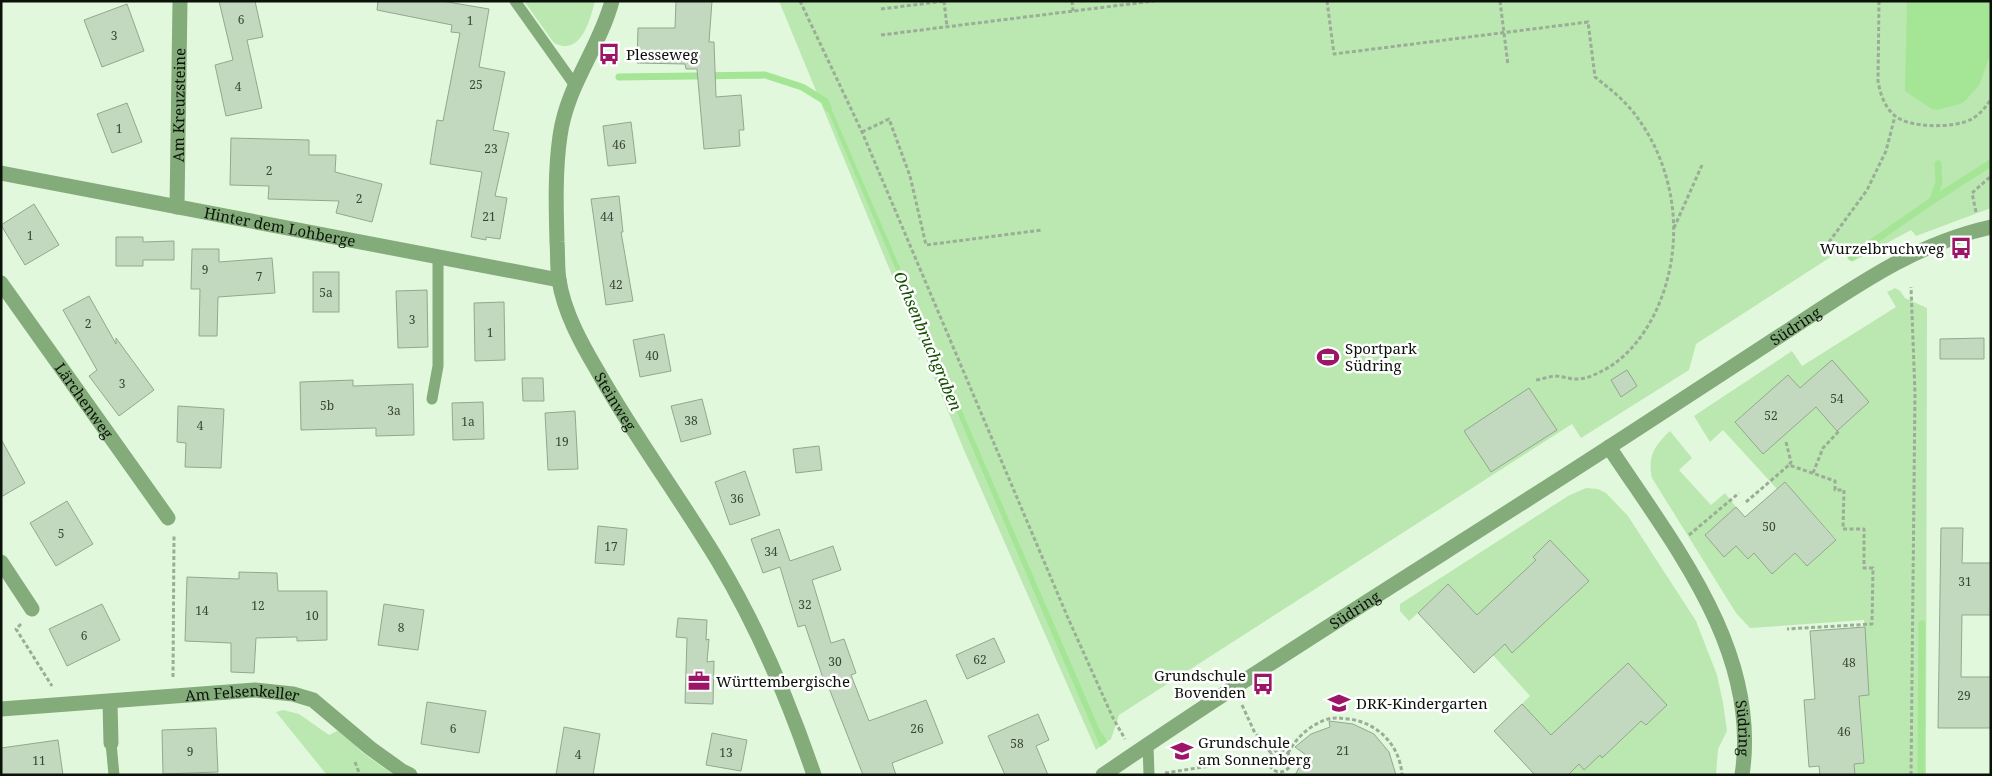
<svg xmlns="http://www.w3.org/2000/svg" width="1992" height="776" viewBox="0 0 1992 776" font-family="'Noto Serif',serif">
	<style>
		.green { fill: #bae8b0 }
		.water { fill: #a4e596 }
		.pier { fill: #e2f8dd }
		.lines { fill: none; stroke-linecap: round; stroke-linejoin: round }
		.stream { stroke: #a4e596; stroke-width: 7 }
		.building { fill: #c3d9bf; stroke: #93a78e }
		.path { stroke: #9bac97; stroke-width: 3; stroke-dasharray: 4 2.5; stroke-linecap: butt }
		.service { stroke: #84ac7b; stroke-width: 11 }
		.minor { stroke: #84ac7b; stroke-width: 15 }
		.labels { text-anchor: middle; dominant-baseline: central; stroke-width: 5; stroke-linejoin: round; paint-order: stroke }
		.number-label { font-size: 12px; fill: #394436 }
		.poi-label { font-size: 15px; fill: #0b1209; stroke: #fefefe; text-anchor: start }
		.street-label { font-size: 15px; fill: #0b1209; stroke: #fefefe }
		.water-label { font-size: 16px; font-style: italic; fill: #125000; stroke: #fefefe }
	</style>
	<rect width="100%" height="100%" fill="#e2f8dd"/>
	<g class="green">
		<path d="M524 1H595C590 20 581 57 554 43Z"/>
		<path d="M779 1H1991V208L1916 236 1911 230 1852 262 1843 249 1696 344 1689 370 1581 438 1572 424 1119 715 1111 739 1096 750 964 450Z"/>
		<path d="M1895 288 1900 291 1905 298 1927 308 1926 775H1855L1854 764 1864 763 1859 696 1869 695 1864 620 1750 628 1736 613 1652 478C1647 456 1655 445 1670 431L1692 458 1679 470 1711 505 1725 493 1736 507 1705 535 1724 556 1736 546 1748 559 1754 553 1772 574 1795 553 1807 566 1836 539 1785 482 1777 489 1723 430 1710 442 1694 416 1792 351 1802 366 1896 307 1887 292Z"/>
		<path d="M1586 488 1598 489 1606 493 1628 516 1696 621 1717 675 1723 703 1727 731 1718 749 1716 775H1535L1494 731 1530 696 1493 655 1474 673 1418 613 1409 621 1400 611V604L1568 496Z"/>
		<path d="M283 710 299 714 329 735 339 730 363 753 394 775H327L276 712Z"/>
	</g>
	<g class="water">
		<path d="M1907 1H1991V53L1979 85 1963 103 1937 110 1932 109 1905 91Z"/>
		<path d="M825 101H828L1101 733 1105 737 1119 775H1111L1098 741 824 102Z"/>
	</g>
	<path class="pier" d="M1109 741 1121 774 1122 775H1108L1097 749Z"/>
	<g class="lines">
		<g class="stream">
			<path d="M619 77 765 75 802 87 825 101 828 108"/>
			<path d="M1933 200 1991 163"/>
			<path d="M1851 257 1933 200 1939 182 1938 164"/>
			<path d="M1921 775 1922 624"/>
		</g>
	</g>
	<g class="building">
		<path d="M219 1H255L263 37 247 40 262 108 226 116 215 65 233 60Z"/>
		<path d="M378 1H442L489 9 479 67 505 72 493 130 509 133 495 196 507 198 500 239 486 237V240L471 237 482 172 430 164 437 120 443 121 460 33 451 32 452 25 377 10Z"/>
		<path d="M676 1H712L709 42H714L716 97 741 95 744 130H739L740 146 704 149 697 69H686L685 64 637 63 638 28H675Z"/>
		<path d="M127 4 144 51 102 67 84 20Z"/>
		<path d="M127 103 142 142 112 153 97 114Z"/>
		<path d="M631 122 636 163 608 166 603 126Z"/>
		<path d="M231 138 309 140V155H336L335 172 382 184 372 222 336 213 339 201 268 199 269 186 230 185Z"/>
		<path d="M619 196 623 232H621L633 301 606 305 591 199Z"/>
		<path d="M34 204 59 245 25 265 1 225Z"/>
		<path d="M116 237H143V242L174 241V260H143V266H116Z"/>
		<path d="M192 249H219V262L272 258 275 293 218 297 217 336H199L200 289H191Z"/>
		<rect x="313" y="272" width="26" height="40"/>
		<path d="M427 290 428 347 398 348 396 291Z"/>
		<path d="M89 296 116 344V338L154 390 119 416 89 376 97 370 63 310Z"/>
		<path d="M504 302 505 360 475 361 474 303Z"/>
		<path d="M664 334 671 371 640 377 633 340Z"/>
		<path d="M1984 338V359H1940V339Z"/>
		<path d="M1832 360 1869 402 1837 431 1816 407 1763 454 1735 422 1788 375 1800 388Z"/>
		<path d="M1627 370 1637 386 1621 397 1611 380Z"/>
		<path d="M522 378H543L544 401H523Z"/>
		<path d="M353 380V386L413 384 414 435 376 436V428L301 430 300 382Z"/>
		<path d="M1529 388 1557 430 1491 472 1464 431Z"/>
		<path d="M702 399 711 434 681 442 671 406Z"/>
		<path d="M483 402 484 439 453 440 452 403Z"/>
		<path d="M178 406 224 409 221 468 185 467 186 443 177 442Z"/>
		<path d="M575 411 578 469 548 470 545 413Z"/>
		<path d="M1 439 25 483 1 497Z"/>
		<path d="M819 446 822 470 796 473 793 449Z"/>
		<path d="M745 471 760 515 730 525 715 482Z"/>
		<path d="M1785 482 1836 540 1807 566 1795 553 1772 574 1754 553 1748 559 1736 546 1724 557 1705 535 1736 507 1745 517Z"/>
		<path d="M67 501 93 544 56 566 30 523Z"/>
		<path d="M598 526 627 529 624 565 595 563Z"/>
		<path d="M1941 528H1963L1962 563H1991V615H1962L1961 677H1991V728H1938Z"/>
		<path d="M779 529 790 561 833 546 841 570 812 580 831 643 844 639 856 673 851 675 869 721 926 700 943 743 892 763 896 775H863L827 683 825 684 805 625 798 627 780 567 763 573 751 539Z"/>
		<path d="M1550 540 1589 581 1512 653 1505 644 1474 673 1418 613 1448 584 1477 615 1536 560 1533 557Z"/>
		<path d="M239 572 277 573 278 591H327V640L297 641V637L256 638 254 673 231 672V643L185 641 187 577 239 579Z"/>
		<path d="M102 604 120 640 67 666 49 629Z"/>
		<path d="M384 604 424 610 418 650 378 645Z"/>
		<path d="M678 618 707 620 706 640 709 639 707 662 714 661 713 704 685 703 687 638 676 637Z"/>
		<path d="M1865 627 1869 695 1859 696 1864 763 1854 764 1855 775H1820L1819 766 1809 767 1804 700 1815 699 1810 631Z"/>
		<path d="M994 638 1005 662 967 679 956 655Z"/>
		<path d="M1628 663 1667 705 1646 725 1641 721 1602 758 1600 755 1584 770 1579 764 1568 775H1535L1494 731 1522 704 1551 735Z"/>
		<path d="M427 702 486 711 479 753 421 744Z"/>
		<path d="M1038 714 1049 740 1036 746 1048 775H1005L988 736Z"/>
		<path d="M1329 721 1353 724 1374 734 1389 752 1396 775H1295L1306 755 1295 747 1311 734 1330 727Z"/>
		<path d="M564 727 600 734 593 775H556Z"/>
		<path d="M216 728 218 772 163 774 162 730Z"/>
		<path d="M712 733 747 740 741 771 706 765Z"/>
		<path d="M58 740 63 775H1V748Z"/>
	</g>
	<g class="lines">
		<g class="path">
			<path d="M800 1 862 132 1068 618 1113 718 1125 739"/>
			<path d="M944 1 947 27"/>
			<path d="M1072 1 1073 11"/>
			<path d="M1327 1 1334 54 1588 22 1595 77C1609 88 1623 99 1634 113 1678 170 1686 248 1655 313 1643 337 1626 359 1602 371 1595 375 1585 379 1577 379 1569 379 1562 376 1554 376 1548 377 1542 379 1536 380"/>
			<path d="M1500 1 1508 65"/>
			<path d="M1879 1 1878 81C1880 93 1884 106 1894 115 1909 129 1956 128 1972 119 1980 114 1986 107 1991 99"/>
			<path d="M881 9 945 1"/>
			<path d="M881 35 1154 1"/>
			<path d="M862 132 889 119 910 176 926 245 1042 230"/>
			<path d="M1976 212 1972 193 1991 176"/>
			<path d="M1674 228 1702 165"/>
			<path d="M1829 242 1867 190 1886 151 1895 116"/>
			<path d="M1786 442 1791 462 1789 465"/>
			<path d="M1813 473 1823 448 1839 431"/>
			<path d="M1746 502 1789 465 1835 481V490H1844L1843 529H1864V568H1873L1872 624 1787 629"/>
			<path d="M1689 535 1739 493"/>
			<path d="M21 624 16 629 52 686"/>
			<path d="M173 677 174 535"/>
			<path d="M1242 705 1254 731 1271 753"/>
			<circle cx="1280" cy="761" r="11"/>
			<path d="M1288 753C1296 738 1309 726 1325 720 1333 717 1340 718 1348 719 1377 722 1400 745 1402 775"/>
			<path d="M355 762 360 775"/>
			<path d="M1165 773 1248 760H1268"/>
			<path d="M1911 775 1915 393 1911 287"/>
		</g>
		<g class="service">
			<path d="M515 1 574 84"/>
			<path d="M432 399 438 366V257"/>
			<path d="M111 743 114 775"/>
			<path d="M1148 745 1149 775"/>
		</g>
		<g class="minor">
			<path id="s1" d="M612 1C599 49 567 85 560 136 555 170 556 207 557 242 558 255 557 268 559 280 564 312 581 343 597 370 634 436 679 496 718 561 758 628 789 701 814 775"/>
			<path id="s2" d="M1 173 559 280"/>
			<path id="s3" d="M177 207 180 1"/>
			<path id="s4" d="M1 283 168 518"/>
			<path id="s5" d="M1609 447C1673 544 1761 651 1742 775"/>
			<path d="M1 562 32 609"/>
			<path d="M110 703 111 743"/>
			<path id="s6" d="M1 709 255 690 293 694 313 700 370 748 402 771 410 775"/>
			<path id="s7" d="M1103 775C1278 655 1459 545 1637 429 1690 395 1742 360 1795 326 1859 284 1915 244 1991 227"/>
		</g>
	</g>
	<defs>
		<g id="bus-bare" transform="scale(1.725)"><path d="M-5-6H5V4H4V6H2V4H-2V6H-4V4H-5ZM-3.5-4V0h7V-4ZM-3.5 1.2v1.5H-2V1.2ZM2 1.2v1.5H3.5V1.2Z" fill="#9c1567" stroke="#fefefe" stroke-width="2.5" paint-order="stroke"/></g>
		<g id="stadium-bare" transform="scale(1.725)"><path d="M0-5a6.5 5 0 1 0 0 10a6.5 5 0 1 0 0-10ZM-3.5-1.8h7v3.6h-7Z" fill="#9c1567" stroke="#fefefe" stroke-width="2.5" paint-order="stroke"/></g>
		<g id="office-bare" transform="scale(1.725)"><path d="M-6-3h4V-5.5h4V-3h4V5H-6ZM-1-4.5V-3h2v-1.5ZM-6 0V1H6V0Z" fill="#9c1567" stroke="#fefefe" stroke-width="2.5" paint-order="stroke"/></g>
		<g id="school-bare" transform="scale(1.725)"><path d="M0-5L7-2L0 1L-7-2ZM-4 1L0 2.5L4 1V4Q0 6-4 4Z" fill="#9c1567" stroke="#fefefe" stroke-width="2.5" paint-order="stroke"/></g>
	</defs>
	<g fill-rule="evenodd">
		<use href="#bus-bare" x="609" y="54"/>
		<use href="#bus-bare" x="1961" y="248"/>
		<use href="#stadium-bare" x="1328" y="357"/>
		<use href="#office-bare" x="699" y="681"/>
		<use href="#bus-bare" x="1263" y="684"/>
		<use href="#school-bare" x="1339" y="703"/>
		<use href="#school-bare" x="1182" y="751"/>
	</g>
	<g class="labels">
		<g class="number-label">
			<text x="241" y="19">6</text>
			<text x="470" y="20">1</text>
			<text x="114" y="35">3</text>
			<text x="476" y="84">25</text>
			<text x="238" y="86">4</text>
			<text x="119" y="128">1</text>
			<text x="619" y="144">46</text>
			<text x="491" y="148">23</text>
			<text x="269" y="170">2</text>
			<text x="359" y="198">2</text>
			<text x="489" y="216">21</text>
			<text x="607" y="216">44</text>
			<text x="30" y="235">1</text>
			<text x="205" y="269">9</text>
			<text x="259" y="276">7</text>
			<text x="616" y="284">42</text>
			<text x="326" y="292">5a</text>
			<text x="412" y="319">3</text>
			<text x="88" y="323">2</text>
			<text x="490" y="332">1</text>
			<text x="652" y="355">40</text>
			<text x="122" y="383">3</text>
			<text x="1837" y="398">54</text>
			<text x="327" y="405">5b</text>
			<text x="394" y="410">3a</text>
			<text x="1771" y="415">52</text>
			<text x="691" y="420">38</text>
			<text x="468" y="421">1a</text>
			<text x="200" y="425">4</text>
			<text x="562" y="441">19</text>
			<text x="737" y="498">36</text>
			<text x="1769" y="526">50</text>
			<text x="61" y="533">5</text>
			<text x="611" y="546">17</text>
			<text x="771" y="551">34</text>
			<text x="1965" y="581">31</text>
			<text x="805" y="604">32</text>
			<text x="258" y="605">12</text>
			<text x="202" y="610">14</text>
			<text x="312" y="615">10</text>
			<text x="401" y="627">8</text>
			<text x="84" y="635">6</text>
			<text x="980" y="659">62</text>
			<text x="835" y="661">30</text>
			<text x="1849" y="662">48</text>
			<text x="1964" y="695">29</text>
			<text x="453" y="728">6</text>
			<text x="917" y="728">26</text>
			<text x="1844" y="731">46</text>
			<text x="1017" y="743">58</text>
			<text x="1343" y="750">21</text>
			<text x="190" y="751">9</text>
			<text x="726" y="752">13</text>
			<text x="578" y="754">4</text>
			<text x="39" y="760">11</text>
		</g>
		<g class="poi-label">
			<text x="626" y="54">Plesseweg</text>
			<text x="1944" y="248" text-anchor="end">Wurzelbruchweg</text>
			<text x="1345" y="348">Sportpark<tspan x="1345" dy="17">Südring</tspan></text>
			<text x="1246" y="675" text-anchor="end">Grundschule<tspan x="1246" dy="17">Bovenden</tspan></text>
			<text x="716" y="681">Württembergische</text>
			<text x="1356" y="703">DRK-Kindergarten</text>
			<text x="1198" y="742">Grundschule<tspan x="1198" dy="17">am Sonnenberg</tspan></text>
		</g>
		<g class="street-label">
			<text stroke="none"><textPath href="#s3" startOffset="102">Am Kreuzsteine</textPath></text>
			<text stroke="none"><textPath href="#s2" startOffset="284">Hinter dem Lohberge</textPath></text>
			<text stroke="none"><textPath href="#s7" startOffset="825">Südring</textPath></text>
			<text stroke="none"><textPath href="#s4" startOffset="144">Lärchenweg</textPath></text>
			<text stroke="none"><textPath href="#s1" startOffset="424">Steinweg</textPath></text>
			<text stroke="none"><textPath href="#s7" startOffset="301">Südring</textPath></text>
			<text stroke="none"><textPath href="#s6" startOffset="242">Am Felsenkeller</textPath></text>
			<text stroke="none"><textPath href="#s5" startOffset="316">Südring</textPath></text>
		</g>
		<g class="water-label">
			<text transform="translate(928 341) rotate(67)">Ochsenbruchgraben</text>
		</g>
	</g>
	<rect width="1992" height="776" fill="none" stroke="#0b1209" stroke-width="5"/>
</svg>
